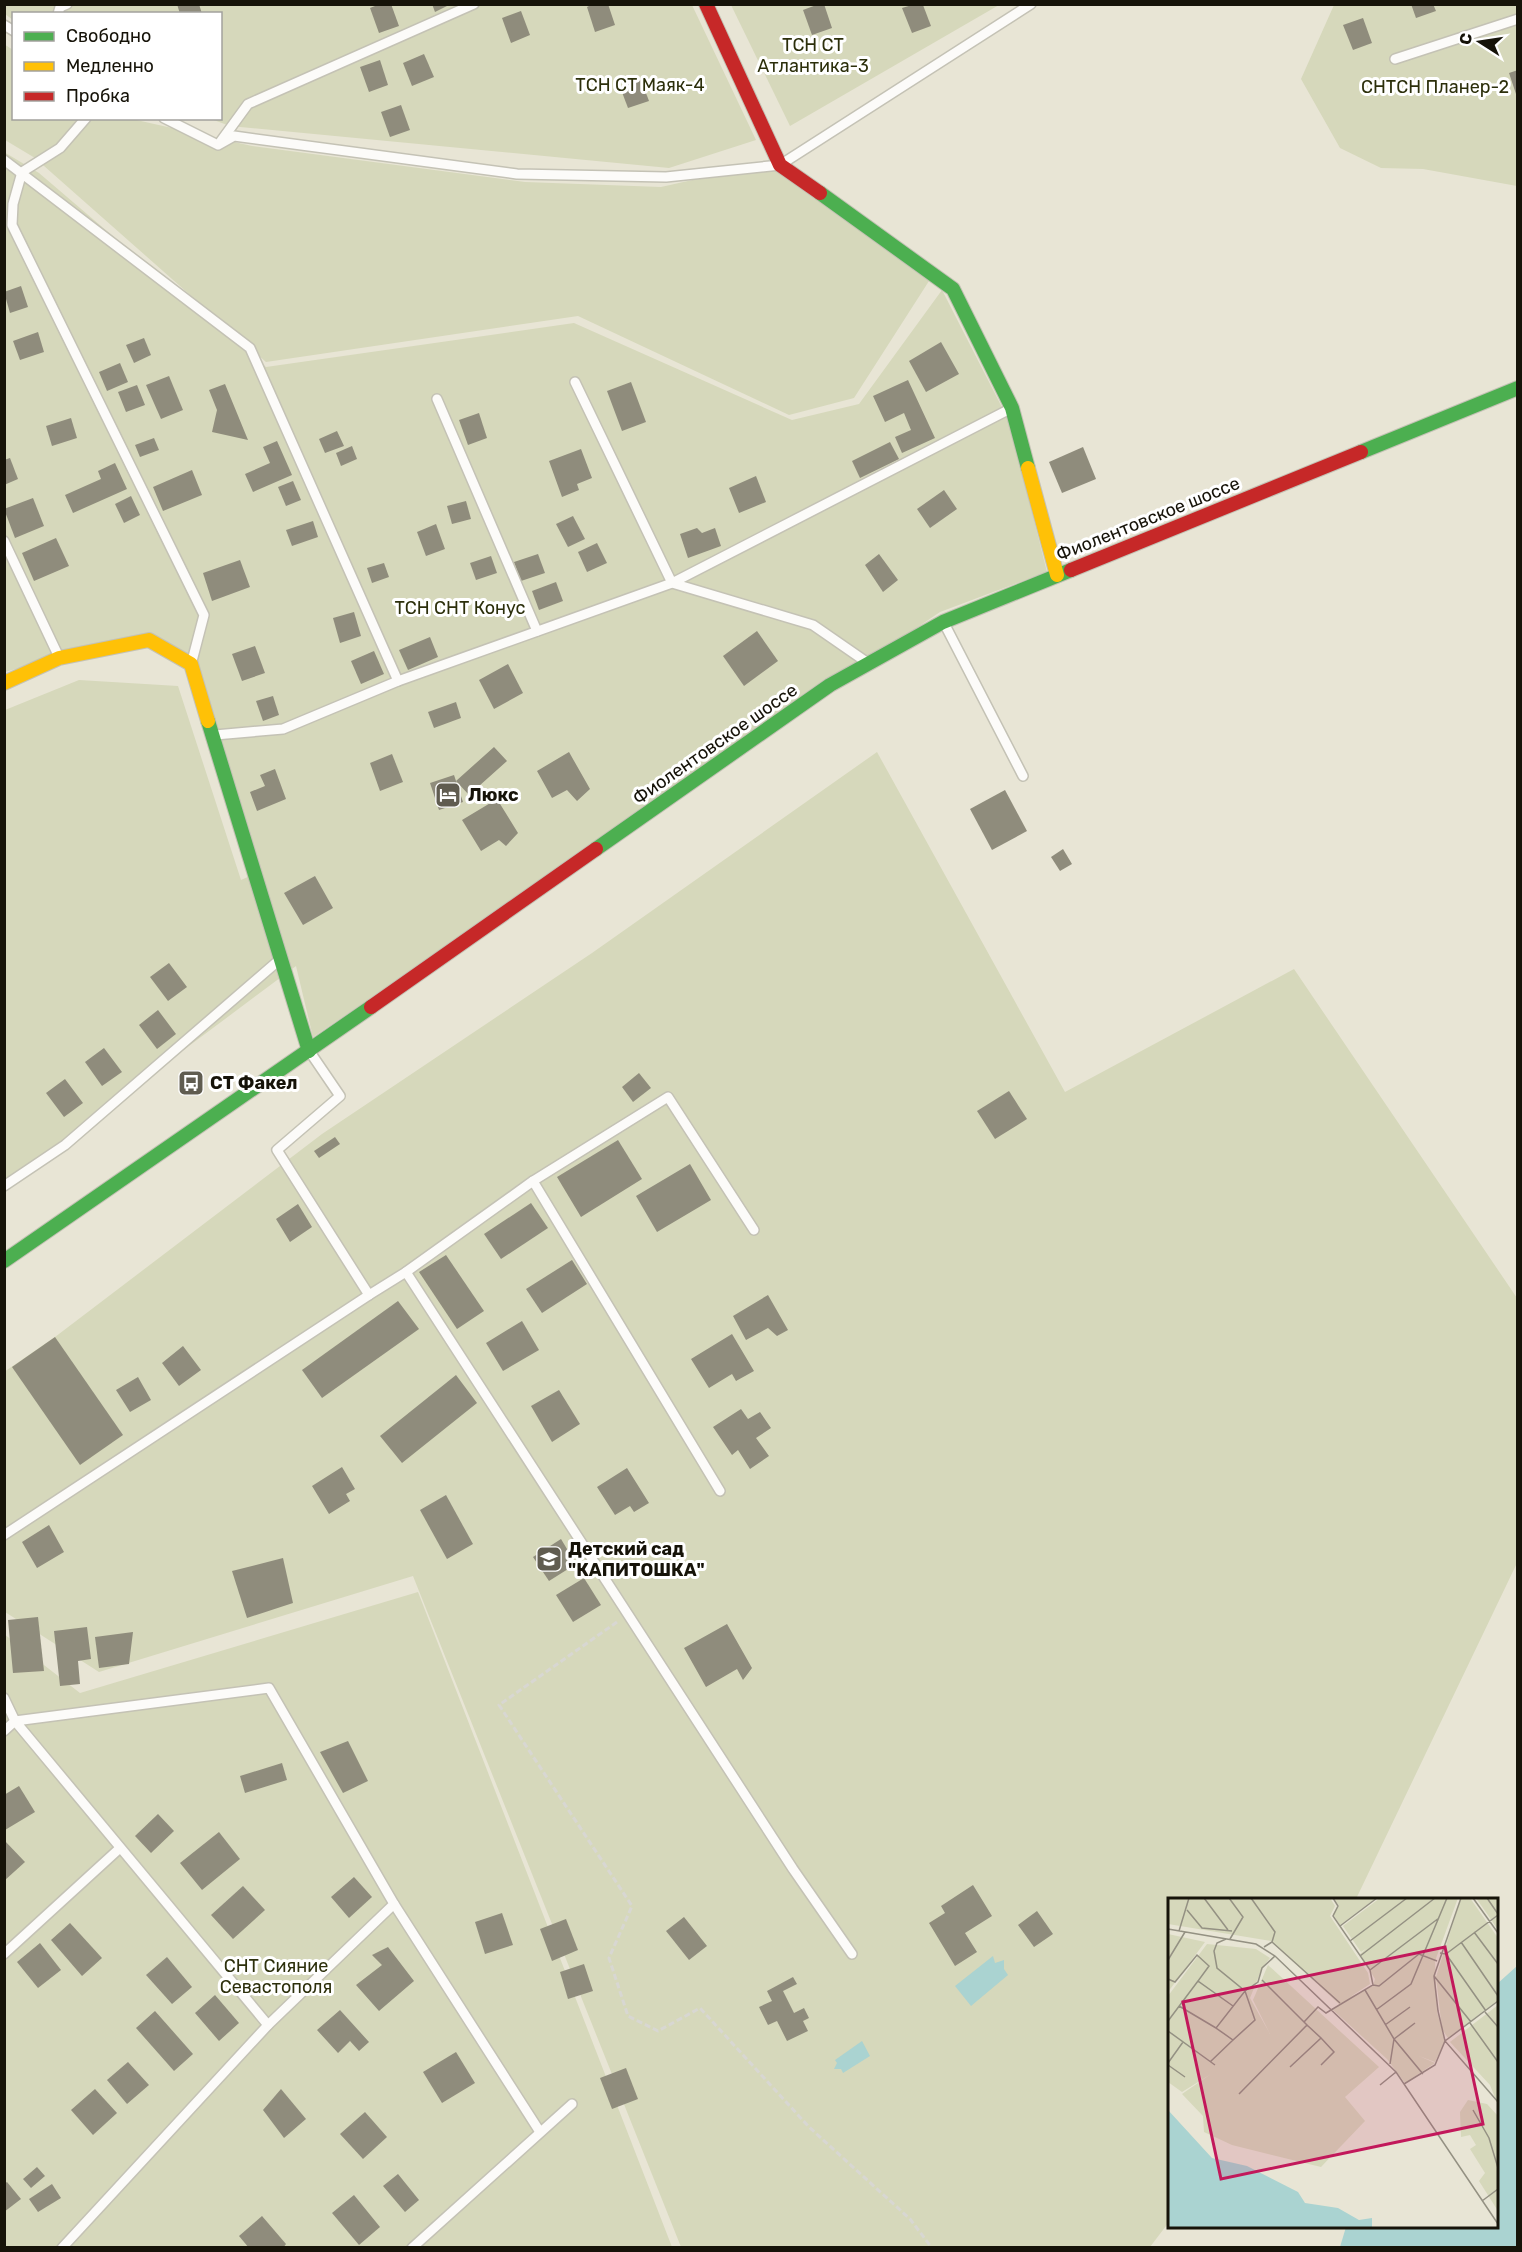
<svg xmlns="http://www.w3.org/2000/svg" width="1522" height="2252" viewBox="0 0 1522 2252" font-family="Rubik,sans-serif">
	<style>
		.green { fill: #d6d8bb }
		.water { fill: #aad3d1 }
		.building { fill: #8f8c7c }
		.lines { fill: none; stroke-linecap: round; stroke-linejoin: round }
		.lane-casing { stroke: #c4c2b5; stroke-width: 12 }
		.fast-casing { stroke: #c4c2b5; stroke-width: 16 }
		.slow-casing { stroke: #c4c2b5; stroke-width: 16 }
		.jam-casing { stroke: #c4c2b5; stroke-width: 16 }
		.path { stroke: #d8d7d2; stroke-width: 3; stroke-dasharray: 6 3; stroke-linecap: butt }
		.lane { stroke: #fcfbf9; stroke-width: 9 }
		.fast { stroke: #4caf50; stroke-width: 14 }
		.slow { stroke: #ffc107; stroke-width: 14 }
		.jam { stroke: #c62828; stroke-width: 14 }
		.labels { text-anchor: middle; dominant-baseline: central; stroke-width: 6; stroke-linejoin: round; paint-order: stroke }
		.park-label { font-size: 18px; fill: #2c2f0b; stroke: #fff }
		.street-label { font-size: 18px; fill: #161309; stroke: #fff }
		.poi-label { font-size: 18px; font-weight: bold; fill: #161309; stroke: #fff; text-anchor: start }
		.inset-road { fill: none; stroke: #949183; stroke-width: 1.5 }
		.view { fill: #c2185b; fill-opacity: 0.15; stroke: #c2185b; stroke-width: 3 }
		.inset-edge { fill: none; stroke: #161309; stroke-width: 3 }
	</style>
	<rect width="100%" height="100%" fill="#e8e5d5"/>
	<g class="green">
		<path d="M4 5H692L756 140 669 168 230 126 211 119 220 118V14H14L13 20 5 14Z"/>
		<path d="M731 5H999L790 126Z"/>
		<path d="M1334 5H1517V186L1423 169 1381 168 1340 148 1301 79Z"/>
		<path d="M4 44 13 50 14 118 132 119 252 146 525 182 661 187 773 162 929 281 854 398 789 415 578 316 266 362 35 158 5 140Z"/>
		<path d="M4 152 39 173 266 367 574 323 792 420 859 404 942 290 1009 421 1047 572 940 612 313 1037 296 966 63 1140 5 1180V710L79 680 178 686 241 880 250 876 197 663 148 633 5 672Z"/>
		<path d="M877 752 1065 1092 1294 969 1517 1298V1563L1356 1899 1170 1900 1169 2222 1150 2247H681L413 1576 99 1672 5 1612 4 1372 55 1337 322 1134 592 953Z"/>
		<path d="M418 1592 672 2247H5L4 1634 80 1693Z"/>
	</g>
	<g class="water">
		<path d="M993 1956 995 1963 1004 1960V1969L1008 1975 971 2006 955 1986Z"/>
		<path d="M1517 1966V2247H1340L1346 2227 1496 2226 1497 1984Z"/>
		<path d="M862 2041 870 2056 843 2073 841 2069H834L837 2063 835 2060Z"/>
	</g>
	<g class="building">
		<path d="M177 4H199L202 14H180Z"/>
		<path d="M380 4H391L399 26 379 33 370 8Z"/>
		<path d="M432 4H451L435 12Z"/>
		<path d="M608 4 615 25 595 32 587 7 593 4Z"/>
		<path d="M819 4H824L832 28 812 35 803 10Z"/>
		<path d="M1411 4H1433L1436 11 1416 18Z"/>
		<path d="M912 5H923L931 26 912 33 902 8Z"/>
		<path d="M521 11 530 35 511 43 502 18Z"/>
		<path d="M1363 18 1372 43 1353 50 1343 25Z"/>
		<path d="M424 54 434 77 412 86 403 63Z"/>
		<path d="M380 60 388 85 369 92 360 67Z"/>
		<path d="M1518 70V97H1517L1509 73Z"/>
		<path d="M641 80 649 101 628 108 620 87Z"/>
		<path d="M401 105 410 130 390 137 381 112Z"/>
		<path d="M21 286 28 307 10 313 4 292Z"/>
		<path d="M38 332 44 352 20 360 13 341Z"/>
		<path d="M144 338 151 355 134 363 126 345Z"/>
		<path d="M941 342 959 374 926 392 909 361Z"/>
		<path d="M120 363 128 382 107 391 99 372Z"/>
		<path d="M169 376 183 410 161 419 146 385Z"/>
		<path d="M908 380 935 438 902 453 895 437 911 430 904 413 885 422 873 396Z"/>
		<path d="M631 382 646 422 622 431 607 391Z"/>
		<path d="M225 384 248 440 212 432 217 410 209 390Z"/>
		<path d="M137 385 145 405 126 412 118 392Z"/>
		<path d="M479 413 487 438 468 445 459 420Z"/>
		<path d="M71 418 77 438 52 446 46 426Z"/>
		<path d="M337 431 344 446 325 453 319 439Z"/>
		<path d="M154 438 159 450 140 457 135 445Z"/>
		<path d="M277 441 292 475 253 492 245 474 270 463 263 447Z"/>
		<path d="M890 442 899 459 860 478 852 461Z"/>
		<path d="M352 446 357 459 341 466 336 453Z"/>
		<path d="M1083 447 1096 479 1062 493 1049 462Z"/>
		<path d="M581 449 592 478 577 484 579 490 562 497 549 461Z"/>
		<path d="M10 458 18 479 4 485V460Z"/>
		<path d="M115 463 127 489 73 513 65 495 101 479 98 471Z"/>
		<path d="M192 470 202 495 163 511 153 487Z"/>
		<path d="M756 476 766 502 739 513 729 488Z"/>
		<path d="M293 481 301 500 286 506 278 487Z"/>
		<path d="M944 490 957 509 930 528 917 509Z"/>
		<path d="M131 496 140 515 124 523 115 504Z"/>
		<path d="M33 498 44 526 15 538 4 509Z"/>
		<path d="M466 501 471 519 452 524 447 506Z"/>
		<path d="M573 516 585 539 568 547 556 524Z"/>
		<path d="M313 521 318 537 292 546 286 530Z"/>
		<path d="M436 524 445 549 426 556 417 532Z"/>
		<path d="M697 528 702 533 715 528 721 546 688 558 680 534Z"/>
		<path d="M56 538 69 566 34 581 22 553Z"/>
		<path d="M597 543 607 563 587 572 578 552Z"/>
		<path d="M538 554 545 573 521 581 514 562Z"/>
		<path d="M879 554 898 580 883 592 865 565Z"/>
		<path d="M491 556 497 573 476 580 470 563Z"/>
		<path d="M240 560 250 587 212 601 203 573Z"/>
		<path d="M384 563 389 577 372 583 367 568Z"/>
		<path d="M556 582 563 601 539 610 532 591Z"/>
		<path d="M354 612 361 636 340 643 333 618Z"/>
		<path d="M757 631 778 661 744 686 723 656Z"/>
		<path d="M430 637 438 657 408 670 399 650Z"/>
		<path d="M255 646 265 673 242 681 232 654Z"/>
		<path d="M374 651 384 674 361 684 351 661Z"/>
		<path d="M508 664 523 693 494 709 479 680Z"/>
		<path d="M273 696 279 715 263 721 256 701Z"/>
		<path d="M456 702 461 718 434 728 428 712Z"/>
		<path d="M494 747 507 761 469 795 456 781 463 802 439 810 430 783 454 775 456 781Z"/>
		<path d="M569 752 590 789 577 801 567 790 552 798 537 771Z"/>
		<path d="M392 754 403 782 380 791 370 763Z"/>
		<path d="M275 769 286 799 257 811 250 792 265 786 260 775Z"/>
		<path d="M1005 790 1027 831 992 850 970 809Z"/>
		<path d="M497 799 518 833 506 846 499 840 481 851 462 820Z"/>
		<path d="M1063 849 1072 864 1060 871 1051 857Z"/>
		<path d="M315 876 333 908 303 925 284 893Z"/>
		<path d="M169 963 187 987 168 1001 150 977Z"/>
		<path d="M158 1010 176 1034 157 1049 139 1025Z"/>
		<path d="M104 1048 122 1072 102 1086 85 1062Z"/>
		<path d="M639 1073 651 1088 633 1102 622 1087Z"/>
		<path d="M65 1079 83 1103 64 1117 46 1093Z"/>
		<path d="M1009 1091 1027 1119 995 1139 977 1111Z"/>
		<path d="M335 1137 340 1144 319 1158 314 1151Z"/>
		<path d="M618 1140 642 1179 581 1217 557 1177Z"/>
		<path d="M690 1164 711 1200 657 1232 636 1196Z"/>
		<path d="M531 1203 548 1228 501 1259 484 1234Z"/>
		<path d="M298 1204 312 1227 290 1242 276 1219Z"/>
		<path d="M446 1255 484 1311 457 1329 419 1272Z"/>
		<path d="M572 1260 587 1284 542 1313 526 1289Z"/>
		<path d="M768 1295 788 1330 777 1336 768 1328 746 1340 733 1316Z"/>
		<path d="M398 1301 419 1329 322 1398 302 1370Z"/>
		<path d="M522 1321 539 1350 503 1371 486 1343Z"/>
		<path d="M732 1334 754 1371 736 1381 732 1374 709 1388 691 1359Z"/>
		<path d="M55 1337 123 1435 80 1465 12 1367Z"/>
		<path d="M183 1346 201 1370 179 1386 162 1363Z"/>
		<path d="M456 1375 477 1403 402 1463 380 1436Z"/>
		<path d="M138 1377 151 1400 130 1412 116 1390Z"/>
		<path d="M559 1390 580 1424 552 1442 531 1406Z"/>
		<path d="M741 1409 748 1419 760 1412 771 1428 756 1438 769 1456 750 1469 738 1450 732 1455 713 1427Z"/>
		<path d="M342 1467 355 1489 346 1494 350 1501 329 1514 312 1486Z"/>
		<path d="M627 1468 649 1503 634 1512 630 1506 615 1515 597 1487Z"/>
		<path d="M446 1495 473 1544 447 1559 420 1510Z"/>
		<path d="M49 1525 64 1552 37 1568 22 1542Z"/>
		<path d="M561 1539 576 1564 549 1581 533 1557Z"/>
		<path d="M283 1558 293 1603 247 1618 232 1571Z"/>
		<path d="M584 1578 601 1605 573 1622 556 1595Z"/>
		<path d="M38 1617 44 1671 13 1673 8 1620Z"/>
		<path d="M727 1624 752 1668 743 1680 737 1669 706 1687 684 1648Z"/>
		<path d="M87 1627 91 1659 78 1661 80 1684 60 1686 54 1631Z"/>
		<path d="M133 1632 129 1664 99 1668 95 1637Z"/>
		<path d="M348 1741 368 1781 343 1793 320 1752Z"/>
		<path d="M282 1763 287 1780 245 1793 240 1776Z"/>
		<path d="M19 1786 35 1812 5 1830 4 1795Z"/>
		<path d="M158 1814 174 1831 151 1853 135 1836Z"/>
		<path d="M219 1832 240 1859 202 1890 180 1863Z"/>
		<path d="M4 1840 25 1862 4 1881Z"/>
		<path d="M354 1877 372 1897 349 1918 331 1897Z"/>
		<path d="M973 1885 992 1916 965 1933 977 1952 955 1966 929 1923 945 1913 941 1906Z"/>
		<path d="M243 1886 265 1910 233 1939 211 1915Z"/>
		<path d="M1037 1911 1053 1934 1034 1947 1018 1925Z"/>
		<path d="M502 1913 513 1945 485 1954 475 1922Z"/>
		<path d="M684 1917 707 1946 689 1960 666 1931Z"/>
		<path d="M566 1919 578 1950 552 1961 540 1929Z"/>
		<path d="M70 1923 102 1958 82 1976 51 1940Z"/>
		<path d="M40 1943 61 1970 38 1988 17 1962Z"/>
		<path d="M388 1947 414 1981 379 2011 356 1985 382 1965 372 1955Z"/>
		<path d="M167 1957 192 1987 172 2004 146 1975Z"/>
		<path d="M584 1964 593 1991 568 1999 560 1972Z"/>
		<path d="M793 1977 797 1984 783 1991 794 2013 804 2008 809 2018 803 2021 808 2031 787 2041 777 2021 768 2025 759 2007 772 2001 767 1991Z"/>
		<path d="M215 1995 239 2023 219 2041 195 2013Z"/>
		<path d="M340 2010 369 2042 359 2051 350 2041 338 2053 317 2030Z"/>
		<path d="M155 2011 193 2054 174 2071 136 2028Z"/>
		<path d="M456 2052 475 2083 442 2103 423 2072Z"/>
		<path d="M128 2062 149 2085 127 2104 107 2080Z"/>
		<path d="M626 2068 638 2099 612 2109 600 2078Z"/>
		<path d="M95 2089 117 2113 93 2135 71 2110Z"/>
		<path d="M281 2089 306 2119 284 2138 263 2110Z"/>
		<path d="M365 2112 387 2137 363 2159 340 2134Z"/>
		<path d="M37 2167 45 2176 31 2188 23 2179Z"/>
		<path d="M398 2174 419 2200 405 2212 383 2186Z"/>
		<path d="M7 2182 21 2199 4 2212V2184Z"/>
		<path d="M52 2184 61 2198 38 2212 29 2199Z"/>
		<path d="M354 2195 380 2227 359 2245 332 2213Z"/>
		<path d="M262 2216 286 2244 283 2248H249L239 2236Z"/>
	</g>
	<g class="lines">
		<g class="lane-casing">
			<g id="lane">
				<path d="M58 14 60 7 67 4"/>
				<path d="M4 25 14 31"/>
				<path d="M1395 59 1518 19"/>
				<path d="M86 118 60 148 22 172 13 204 12 225 204 615 192 661"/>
				<path d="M164 118 218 145 234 136 517 174 666 177 780 165 1031 4"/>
				<path d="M221 141 248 104 474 4"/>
				<path d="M4 160 250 348 398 681"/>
				<path d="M575 382 672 583 1010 409"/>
				<path d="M437 399 537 631"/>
				<path d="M4 541 58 655"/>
				<path d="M944 623 1023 776"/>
				<path d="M215 735 283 729 398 681 672 583 813 625 865 661"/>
				<path d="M310 1052 340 1096 277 1150 369 1295 406 1272 793 1869 852 1954"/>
				<path d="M533 1181 668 1097 754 1230"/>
				<path d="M4 1186 65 1145 278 961"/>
				<path d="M406 1272 533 1181 720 1491"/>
				<path d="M4 1535 369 1295"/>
				<path d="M4 1698 15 1721 268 2025 394 1904 269 1688 15 1721 4 1731"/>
				<path d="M394 1904 540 2132"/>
				<path d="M4 1954 120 1848"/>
				<path d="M62 2248 268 2025"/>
				<path d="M412 2248 572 2104"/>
			</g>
		</g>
		<g class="fast-casing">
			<g id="fast">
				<path d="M820 193 953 289 1012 408 1028 468"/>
				<path d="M1361 452 1518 388"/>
				<path d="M208 721 309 1051"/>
				<path d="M596 849 830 685 943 622 1071 570"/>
				<path d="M4 1261 371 1007"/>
			</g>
		</g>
		<g class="slow-casing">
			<g id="slow">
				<path d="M1028 468 1057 575"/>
				<path d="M4 683 59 658 149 640 191 664 208 721"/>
			</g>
		</g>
		<g class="jam-casing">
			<g id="jam">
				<path d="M706 4 780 165 820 193"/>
				<path d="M1071 570 1361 452"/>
				<path d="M371 1007 596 849"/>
			</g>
		</g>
		<path class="path" d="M617 1622 499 1705 632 1906 609 1958 628 2016 658 2031 700 2008 809 2127 910 2219 932 2248"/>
		<use href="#lane" class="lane"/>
		<use href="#fast" class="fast"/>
		<use href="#slow" class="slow"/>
		<use href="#jam" class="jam"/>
	</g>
	<defs>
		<g id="hotel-square" transform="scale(1.35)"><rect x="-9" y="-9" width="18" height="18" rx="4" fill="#605c50" stroke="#fff"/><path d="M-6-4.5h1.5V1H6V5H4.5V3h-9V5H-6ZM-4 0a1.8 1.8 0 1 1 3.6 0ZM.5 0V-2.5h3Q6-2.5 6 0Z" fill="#fff"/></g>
		<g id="bus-square" transform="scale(1.35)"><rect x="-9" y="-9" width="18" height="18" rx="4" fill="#605c50" stroke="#fff"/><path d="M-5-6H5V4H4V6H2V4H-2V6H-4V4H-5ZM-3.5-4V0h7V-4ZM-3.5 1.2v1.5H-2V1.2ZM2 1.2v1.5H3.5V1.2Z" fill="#fff"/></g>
		<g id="school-square" transform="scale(1.35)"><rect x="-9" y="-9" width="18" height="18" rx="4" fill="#605c50" stroke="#fff"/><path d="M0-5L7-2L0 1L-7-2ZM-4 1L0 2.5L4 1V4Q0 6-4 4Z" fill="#fff"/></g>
	</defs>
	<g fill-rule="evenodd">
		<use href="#hotel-square" x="448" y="795"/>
		<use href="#bus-square" x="191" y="1083"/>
		<use href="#school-square" x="549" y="1559"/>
	</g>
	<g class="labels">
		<g class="park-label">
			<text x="813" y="45">ТСН СТ<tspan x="813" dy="21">Атлантика-3</tspan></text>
			<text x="640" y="85">ТСН СТ Маяк-4</text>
			<text x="1435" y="87">СНТСН Планер-2</text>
			<text x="460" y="608">ТСН СНТ Конус</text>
			<text x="276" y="1966">СНТ Сияние<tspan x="276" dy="21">Севастополя</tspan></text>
		</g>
		<g class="street-label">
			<text transform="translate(1148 519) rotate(-22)">Фиолентовское шоссе</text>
			<text transform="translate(715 744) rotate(-35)">Фиолентовское шоссе</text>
		</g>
		<g class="poi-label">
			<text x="468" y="795">Люкс</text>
			<text x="210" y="1083">СТ Факел</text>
			<text x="568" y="1549">Детский сад<tspan x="568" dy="21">"КАПИТОШКА"</tspan></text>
		</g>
	</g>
	<g transform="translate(1168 1898)">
		<rect width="330" height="330" fill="#e8e5d5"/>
		<path d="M0 0H162L167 8 162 18 200 75 202 86 182 99 205 88 207 81 192 56 199 50 193 54 175 28 212 0H290L267 63 269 114 277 143 267 164 251 158 267 165 237 185 219 161 164 111 172 107 103 43 0 26ZM166 0H208L172 27 165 16 171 8ZM293 0H302L330 40V102L280 140 274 131 268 79ZM308 0H330V32L322 20ZM0 36 37 44 0 94ZM39 46 88 51 102 60 94 70 82 100 102 136 85 102 100 67 211 169 177 199 197 223 153 269 64 247 36 234 35 218 14 196 43 176 14 194 0 184V98ZM330 107V207L322 187 282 144ZM300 202 319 206 330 218V313L311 283 317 275 302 251 308 247 302 237 293 239 292 214Z" fill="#d6d8bb"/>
		<path d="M0 212 44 260 79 268 130 294 137 305 170 310 191 322 204 320V330H0Z" fill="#aad3d1"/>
		<path class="inset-road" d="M36 0 60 32M61 0 75 19 62 41M83 0 107 34 104 44 96 49M293 0 266 78 270 113 277 143 330 204M305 0 330 35M319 0 330 16M19 12 34 30 64 33M172 28 209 0M0 31 88 46 107 58 228 174 330 326M11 33 21 0M306 34 330 66M58 41 49 45 46 53 49 70 77 93 87 122 65 142 48 130 77 93 90 84 94 70 107 58M182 43 239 0M104 44 172 105M293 44 330 98M272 55 278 56 318 113M278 56 330 17M192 58 267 0M0 62 17 34M202 72 271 20M266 78 303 124M0 81 7 84 29 57 41 68 30 83 65 108M94 82 136 124M205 87 211 88 251 56 269 63M197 92 226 141 222 166M11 108 48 130M208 112 243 86 279 0M317 114 330 129M0 123 30 83M247 125 226 141 255 176M302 125 330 164M217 127 242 109M0 133 47 167M42 164 65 142M0 165 15 144M0 167 17 179M153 167 166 154 153 140M122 169 153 140 139 127M236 186 267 167 277 143 330 103M212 187 228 174M71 196 139 127 136 124 150 109 158 115 205 87 202 72 165 18 170 8 165 0M305 212 321 240 330 270M314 303 330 291"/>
		<path class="view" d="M277 49 315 226 53 281 15 104Z"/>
		<rect width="330" height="330" class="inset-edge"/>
	</g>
	<rect width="1522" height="2252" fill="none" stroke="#161309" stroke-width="12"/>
	<rect x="12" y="12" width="210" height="108" fill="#ffffff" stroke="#a2a19d" stroke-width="1.5"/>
	<rect x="24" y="32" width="30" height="9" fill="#4caf50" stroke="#a2a19d" stroke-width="1.5"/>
	<text x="66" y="42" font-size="18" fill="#161309">Свободно</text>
	<rect x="24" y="62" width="30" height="9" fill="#ffc107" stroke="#a2a19d" stroke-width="1.5"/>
	<text x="66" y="72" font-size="18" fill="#161309">Медленно</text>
	<rect x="24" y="92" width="30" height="9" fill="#c62828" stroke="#a2a19d" stroke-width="1.5"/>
	<text x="66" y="102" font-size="18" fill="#161309">Пробка</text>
	<g transform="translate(1480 42) rotate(282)" stroke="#ffffff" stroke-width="4.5" paint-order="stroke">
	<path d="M0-4.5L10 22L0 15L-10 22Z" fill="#161309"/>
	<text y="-9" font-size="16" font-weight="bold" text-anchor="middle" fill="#161309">С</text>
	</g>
</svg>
